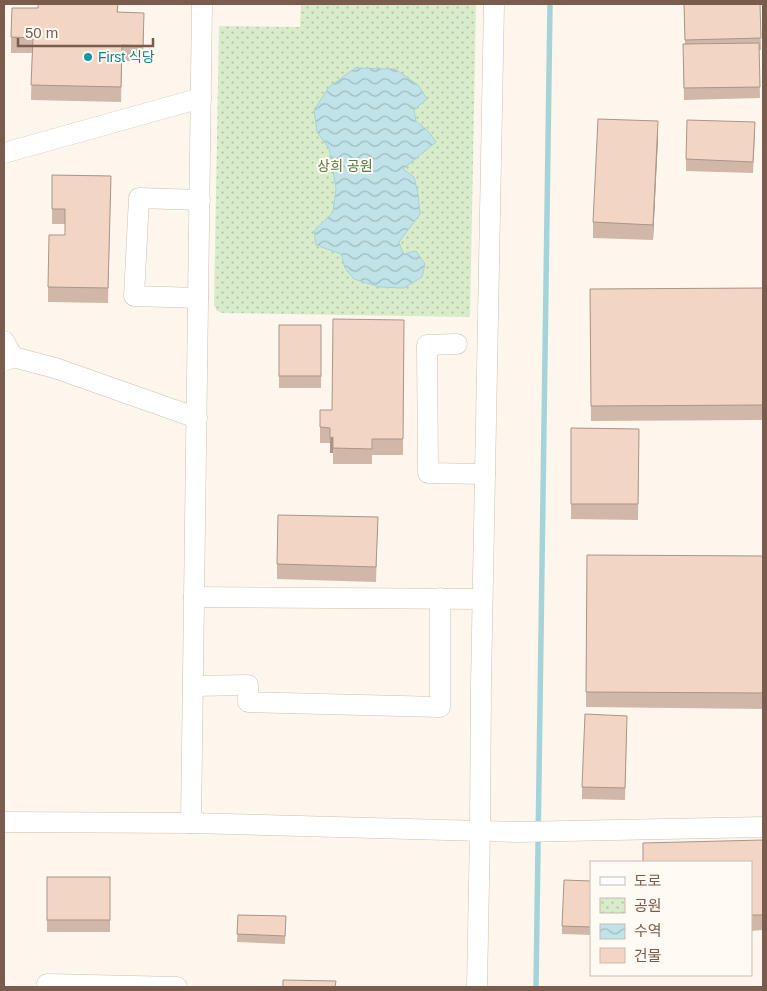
<svg xmlns="http://www.w3.org/2000/svg" width="767" height="991" viewBox="0 0 767 991" font-family="Arial,'Noto Sans KR',sans-serif">
	<style>
		.park { fill: url(#park-dots) }
		.water { fill: url(#water-waves); stroke: #a5d3da }
		.lines { fill: none; stroke-linecap: round; stroke-linejoin: round }
		.stream { stroke: #a5d3da; stroke-width: 5.5 }
		.minor-casing { stroke: #d1beb0; stroke-width: 21 }
		.minor { stroke: #fff; stroke-width: 20 }
		.wall { fill: #d1b7a8 }
		.shaded-wall { fill: #aa9588 }
		.building { fill: #f3d5c3; stroke: #aa9588 }
		.culture-dot { fill: #0f9aa8; stroke: #fffaf3; stroke-width: 2 }
		.labels { text-anchor: middle; dominant-baseline: central; stroke-width: 4; stroke-linejoin: round; paint-order: stroke }
		.culture-label { font-size: 14px; fill: #0d838f; stroke: #fffaf3; text-anchor: start }
		.park-label { font-size: 14px; fill: #537a41; stroke: #fffaf3 }
	</style>
	<defs>
		<pattern id="park-dots" width="8" height="8" patternUnits="userSpaceOnUse" patternTransform="scale(1.25)"><rect width="8" height="8" fill="#d8ecc9"/><path d="M2 2h.1M6 6h.1" fill="none" stroke="#b4c2a5" stroke-width="1.8" stroke-linecap="round"/></pattern>
		<pattern id="water-waves" width="16" height="10" patternUnits="userSpaceOnUse" patternTransform="scale(1.25)"><rect width="16" height="10" fill="#bfe3e8"/><path d="M0 5q4-4 8 0t8 0" fill="none" stroke="#a0bbbe"/></pattern>
	</defs>
	<rect width="100%" height="100%" fill="#fdf6ec"/>
	<path class="park" d="M301 4H476L470 317 223 313 217 311 214 305 219 26 300 27Z"/>
	<path class="water" d="M355 68 395 69 418 85 427 99 414 110 416 121 428 131 436 142 403 169 414 177 418 194 420 214 399 242 403 254 416 251 425 264 422 277 404 288 379 287 354 279 345 268 341 254 316 245 314 231 333 212 336 188 329 148 317 132 314 110 329 87Z"/>
	<g class="lines">
		<path class="stream" d="M536 987 550 4"/>
		<g class="minor-casing">
			<g id="minor">
				<path d="M4 153 201 98"/>
				<path d="M198 298 134 296 139 198 200 200"/>
				<path d="M4 341 13 357"/>
				<path d="M457 344 427 345 428 473 485 474"/>
				<path d="M4 361 13 357 55 368 197 418"/>
				<path d="M194 597 482 599"/>
				<path d="M193 686 248 685V702L440 707V598"/>
				<path d="M4 822 191 823 517 832 763 827"/>
				<path d="M191 823 202 4"/>
				<path d="M47 984 177 987"/>
				<path d="M477 987 480 830 481 684 494 4"/>
			</g>
		</g>
		<use href="#minor" class="minor"/>
	</g>
	<g class="wall">
		<path d="M38 4H118V12L144 28 143 61H122L121 102 31 100 32 53H11V37L38 8Z"/>
		<path d="M684 4H760L761 50H759L760 98 684 100 683 56 685 44Z"/>
		<path d="M755 134 753 173 686 171V159Z"/>
		<path d="M658 137 653 240 593 238V222Z"/>
		<path d="M52 175 111 176 108 303 48 302V287L65 235V224H52Z"/>
		<path d="M763 288V420L591 421 590 289Z"/>
		<path d="M404 320 403 455H372V464H333V453H330V443H320V410H332Z"/>
		<rect x="279" y="325" width="42" height="63"/>
		<path d="M571 428 639 429 638 520 571 519Z"/>
		<path d="M378 517 376 582 277 579V564Z"/>
		<path d="M587 555 763 556V709L586 707Z"/>
		<path d="M627 727 625 800 582 799V787Z"/>
		<path d="M763 840V930L751 931V862Z"/>
		<rect x="47" y="877" width="63" height="55"/>
		<path d="M591 881V935L562 934V926Z"/>
		<path d="M238 915 286 916 285 944 237 942Z"/>
	</g>
	<g class="shaded-wall">
		<path d="M658 121V137L653 240V225Z"/>
		<path d="M333 437V453H330V438Z"/>
	</g>
	<g class="building">
		<path d="M38 4H118L117 12 144 13 143 46 122 45 121 87 31 85 33 38 11 37 12 8H38Z"/>
		<path d="M684 4H760L761 38 685 40Z"/>
		<path d="M759 43 760 87 684 88 683 44Z"/>
		<path d="M598 119 658 121 653 225 593 222Z"/>
		<path d="M687 120 755 122 753 162 686 159Z"/>
		<path d="M52 175 111 176 108 288 48 287 49 235H65V209H52Z"/>
		<path d="M763 288V405L591 406 590 289Z"/>
		<path d="M333 319 404 320 403 439H372V449L333 448V437L330 438V428L320 427V410H332Z"/>
		<rect x="279" y="325" width="42" height="51"/>
		<path d="M571 428 639 429 638 504H571Z"/>
		<path d="M278 515 378 517 376 567 277 564Z"/>
		<path d="M587 555 763 556V693L586 692Z"/>
		<path d="M585 714 627 716 625 788 582 787Z"/>
		<path d="M763 840V915H751V862H643V843Z"/>
		<rect x="47" y="877" width="63" height="43"/>
		<path d="M564 880 591 881V927L562 926Z"/>
		<path d="M238 915 286 916 285 936 237 934Z"/>
		<path d="M283 980 336 981 335 987H283Z"/>
	</g>
	<circle class="culture-dot" cx="88" cy="57" r="5"/>
	<g class="labels">
		<g class="culture-label">
			<text x="98" y="57">First 식당</text>
		</g>
		<g class="park-label">
			<text x="345" y="166">상희 공원</text>
		</g>
	</g>
	<rect width="767" height="991" fill="none" stroke="#7a5c4d" stroke-width="10"/>
	<rect x="590" y="861" width="162" height="115" fill="#fffaf3" stroke="#cabbb1"/>
	<rect x="600" y="877" width="25" height="8" fill="#ffffff" stroke="#cabbb1"/>
	<text x="634" y="886" font-size="15" fill="#7a5c4d">도로</text>
	<rect x="600" y="898" width="25" height="15" fill="url(#park-dots)" stroke="#cabbb1"/>
	<text x="634" y="911" font-size="15" fill="#7a5c4d">공원</text>
	<rect x="600" y="924" width="25" height="15" fill="url(#water-waves)" stroke="#cabbb1"/>
	<text x="634" y="936" font-size="15" fill="#7a5c4d">수역</text>
	<rect x="600" y="948" width="25" height="15" fill="#f3d5c3" stroke="#cabbb1"/>
	<text x="634" y="961" font-size="15" fill="#7a5c4d">건물</text>
	<path d="M18 38v8h135v-8" fill="none" stroke="#7a5c4d" stroke-width="2.5"/>
	<text x="25" y="38" font-size="15" fill="#7a5c4d" stroke="#fffaf3" stroke-width="4" paint-order="stroke">50 m</text>
</svg>
